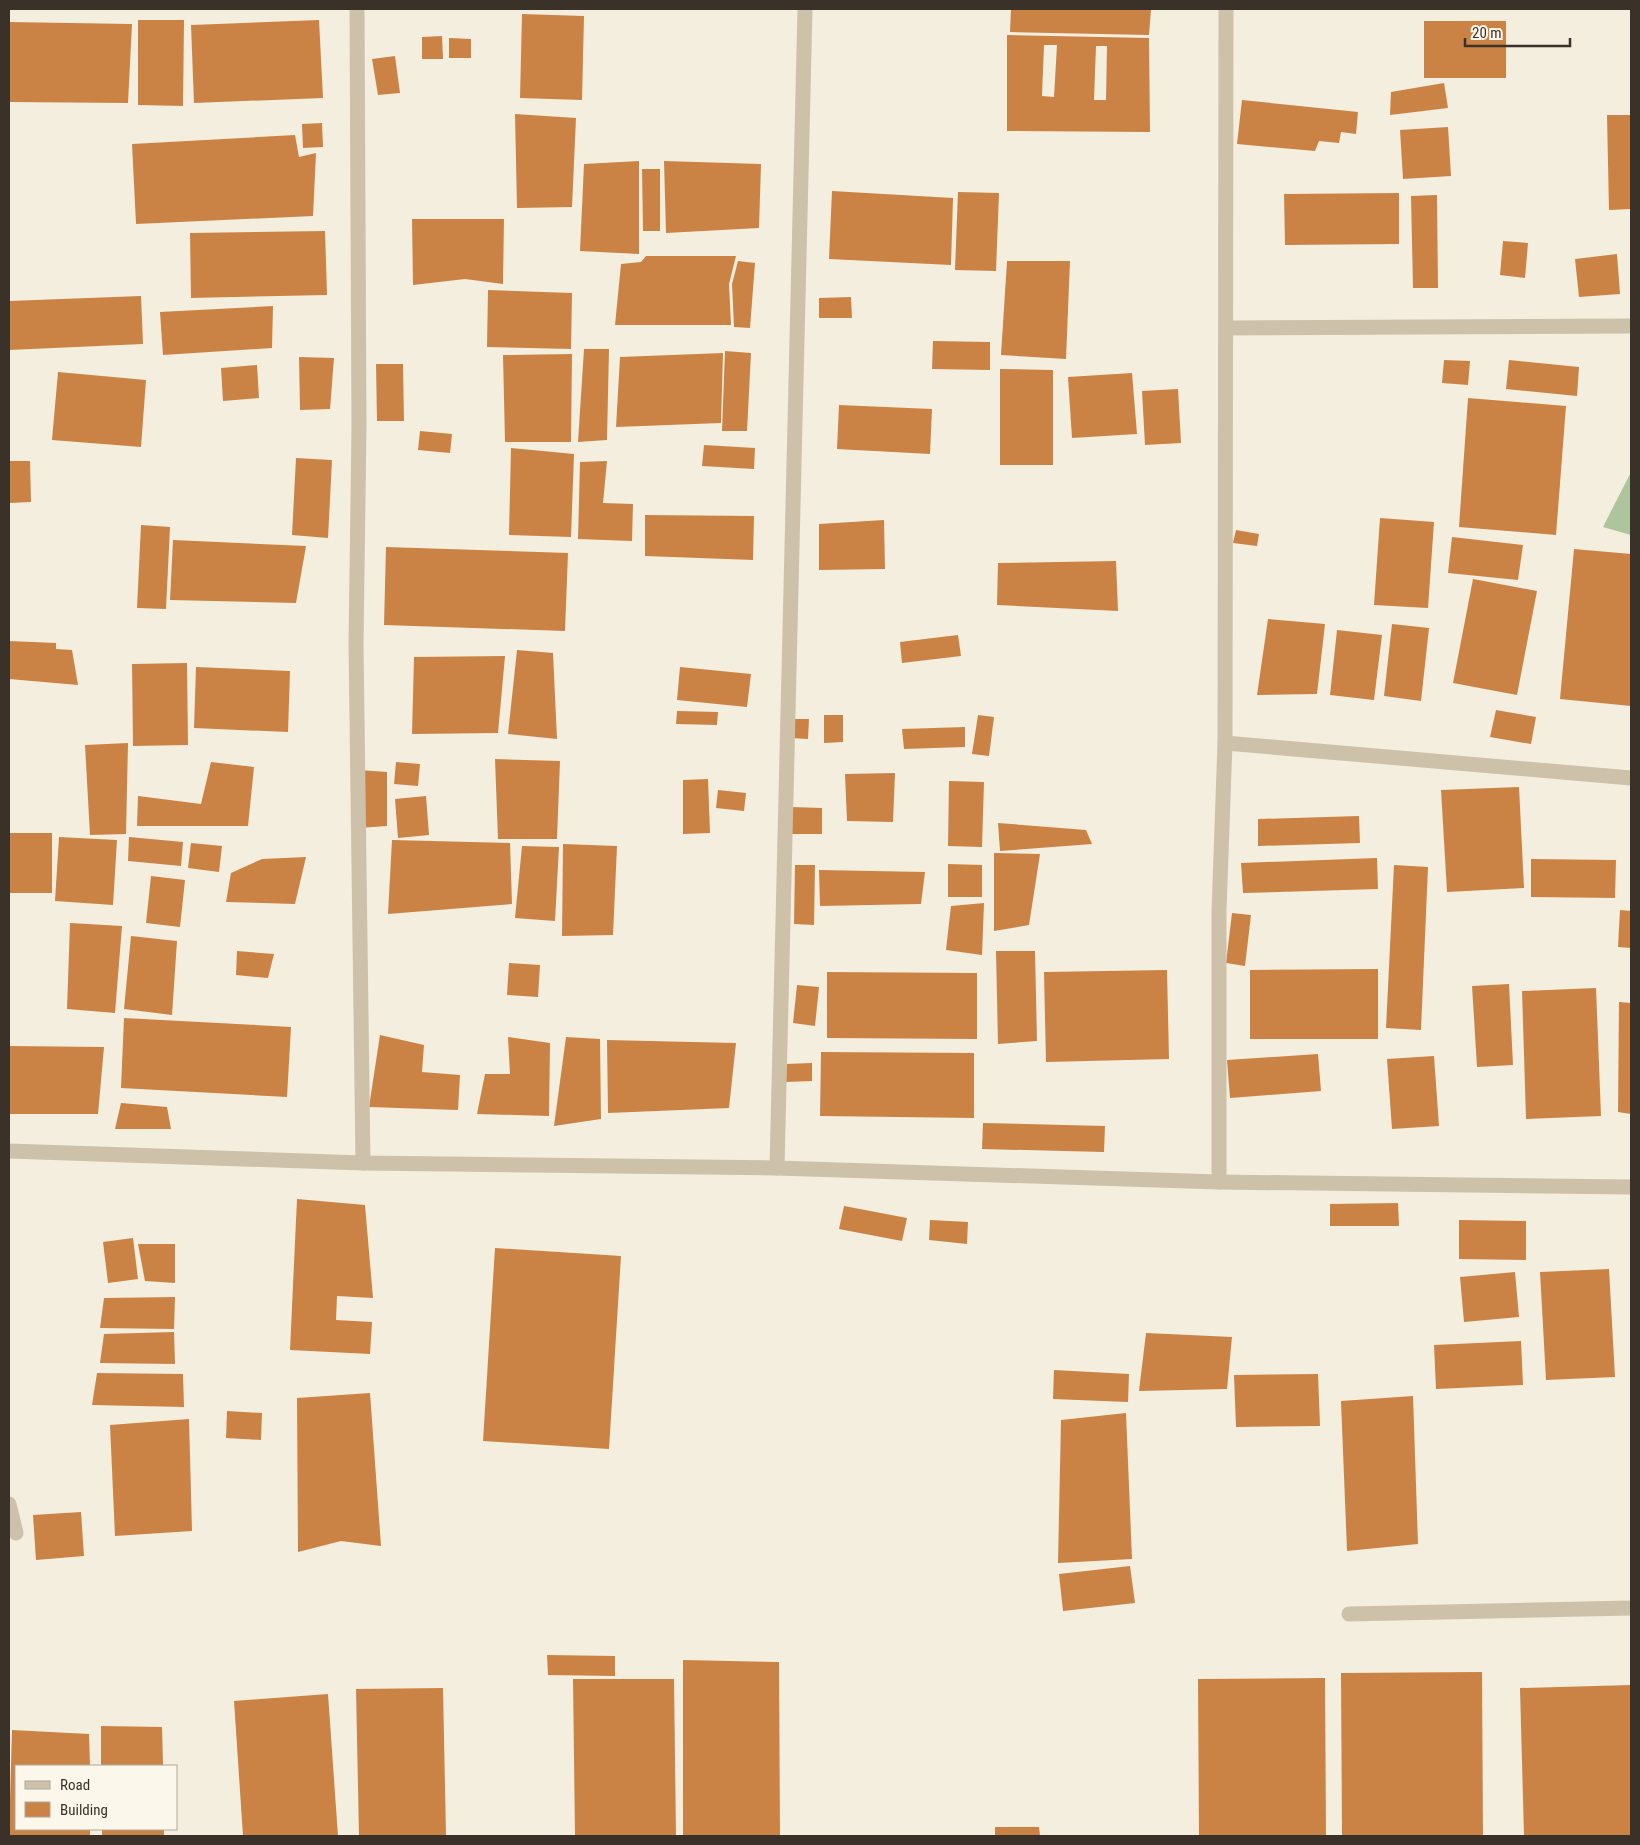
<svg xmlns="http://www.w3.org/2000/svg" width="1640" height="1845" viewBox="0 0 1640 1845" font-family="'Roboto Condensed',sans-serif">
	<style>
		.green { fill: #aec49d }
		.building { fill: #cb8345; fill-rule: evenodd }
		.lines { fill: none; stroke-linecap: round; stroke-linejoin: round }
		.minor { stroke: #cdc2a9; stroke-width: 15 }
	</style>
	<rect width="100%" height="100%" fill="#f4eede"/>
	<path class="green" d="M1631 472V535L1603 527Z"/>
	<g class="building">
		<path d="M1011 9H1151L1149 35 1010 32Z"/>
		<path d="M522 14 584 16 582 100 520 98Z"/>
		<path d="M138 20H184L183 106 138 105Z"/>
		<path d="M319 20 323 98 194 103 191 25Z"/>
		<rect x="1424" y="21" width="82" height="57"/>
		<path d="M9 22 132 24 128 103 9 102Z"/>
		<path d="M1007 35 1149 38 1150 132 1007 131ZM1044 45H1057L1054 97 1042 96ZM1096 46H1107L1106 100H1094Z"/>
		<path d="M442 36 443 59H422V37Z"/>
		<path d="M449 38 471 39V58H449Z"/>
		<path d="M395 56 400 93 378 95 372 59Z"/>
		<path d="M1444 83 1448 108 1390 115 1391 92Z"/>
		<path d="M1242 100 1358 112 1356 134 1341 132 1339 143 1319 141 1315 151 1237 144Z"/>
		<path d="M515 114 576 118 572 207 517 208Z"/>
		<path d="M1607 115H1631V209L1609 210Z"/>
		<path d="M322 123 323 147 303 148 302 124Z"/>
		<path d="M1448 127 1451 176 1403 179 1400 130Z"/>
		<path d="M295 135 299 157 316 153 313 216 136 224 132 144Z"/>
		<path d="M639 161V254L580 251 584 164Z"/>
		<path d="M664 161 761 164 759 228 666 233Z"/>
		<path d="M642 169H660V231H643Z"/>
		<path d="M832 191 953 198 951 265 829 259Z"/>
		<path d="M958 192 999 193 996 271 955 270Z"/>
		<path d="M1399 193V244L1285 245 1284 194Z"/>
		<path d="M1437 195 1438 288H1413L1411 196Z"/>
		<path d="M412 219H504L503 284 465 279 413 285Z"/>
		<path d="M325 231 327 295 191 298 190 233Z"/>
		<path d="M1503 241 1528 243 1525 278 1500 275Z"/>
		<path d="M1617 254 1620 294 1579 297 1575 259Z"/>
		<path d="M646 256H736L729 284 731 325H615L621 264 641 262Z"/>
		<path d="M738 261 755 263 750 328 734 327 732 284Z"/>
		<path d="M1007 261H1070L1066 359 1001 355Z"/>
		<path d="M488 290 572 293 571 349 487 347Z"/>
		<path d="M141 296 143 344 9 350V301Z"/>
		<path d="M851 297 852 318H819V298Z"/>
		<path d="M273 306 272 348 163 355 160 312Z"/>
		<path d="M933 341 990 342V370L932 369Z"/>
		<path d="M584 349H609L607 440 578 442Z"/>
		<path d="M725 351 751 353 747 431H722Z"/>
		<path d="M723 353 721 423 616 427 620 357Z"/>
		<path d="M572 354 571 442H505L503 355Z"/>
		<path d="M299 357 334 358 330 409 300 410Z"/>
		<path d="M1444 360 1470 361 1468 385 1442 383Z"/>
		<path d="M1509 360 1579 367 1577 396 1506 389Z"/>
		<path d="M376 364H403L404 421H377Z"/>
		<path d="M257 365 259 398 223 401 221 368Z"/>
		<path d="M1000 369 1053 370V465H1000Z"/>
		<path d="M58 372 146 380 141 447 52 440Z"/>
		<path d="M1132 373 1137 434 1072 438 1068 377Z"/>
		<path d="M1178 389 1181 443 1145 445 1142 391Z"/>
		<path d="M1468 398 1566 406 1556 535 1459 527Z"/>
		<path d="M839 405 932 409 930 454 837 449Z"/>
		<path d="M420 431 452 434 450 453 418 450Z"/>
		<path d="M704 445 755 448 754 469 702 466Z"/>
		<path d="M511 448 574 454 571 537 509 535Z"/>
		<path d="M296 458 332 460 328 538 292 535Z"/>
		<path d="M9 461H30L31 502 9 503Z"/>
		<path d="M607 461 603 503 633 504 632 541 578 539 580 462Z"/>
		<path d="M645 515 754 516 753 560 645 556Z"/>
		<path d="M1380 518 1434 522 1428 608 1374 605Z"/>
		<path d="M884 520 885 569 819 570V524Z"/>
		<path d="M141 525 170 527 166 609 137 608Z"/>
		<path d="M1236 530 1259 534 1257 546 1233 543Z"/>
		<path d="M1452 537 1523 545 1518 580 1448 573Z"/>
		<path d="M173 540 306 546 296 603 170 600Z"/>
		<path d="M386 547 568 553 565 631 384 625Z"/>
		<path d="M1574 549 1631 554V706L1560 699Z"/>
		<path d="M1116 561 1118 611 997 605 998 563Z"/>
		<path d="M1473 579 1537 591 1517 695 1453 683Z"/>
		<path d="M1268 619 1325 624 1317 694 1257 695Z"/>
		<path d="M1392 624 1429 628 1421 701 1384 696Z"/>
		<path d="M1337 630 1382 635 1374 700 1330 695Z"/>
		<path d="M958 635 961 656 902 663 900 642Z"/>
		<path d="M9 641 56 643V649L72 650 78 685 9 679Z"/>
		<path d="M517 650 553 653 557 739 508 734Z"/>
		<path d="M505 656 498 733 412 734 414 657Z"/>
		<path d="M187 663 188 745 133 746 132 664Z"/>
		<path d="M196 667 290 671 288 732 194 728Z"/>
		<path d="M680 667 751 674 747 707 677 700Z"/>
		<path d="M1496 710 1536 717 1531 744 1490 737Z"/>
		<path d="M677 711 718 712 717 725 676 724Z"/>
		<path d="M824 715H843V742L824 743Z"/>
		<path d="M978 715 994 717 989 756 972 754Z"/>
		<path d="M792 719H809L808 739 791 738Z"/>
		<path d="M965 727V747L904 749 902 729Z"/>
		<path d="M128 743 126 834 90 835 85 745Z"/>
		<path d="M495 759 560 761 557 839H498Z"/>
		<path d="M211 762 254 767 248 826H137L138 796 201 804Z"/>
		<path d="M396 762 420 764 418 786 394 784Z"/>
		<path d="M359 770 387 772V826L359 828Z"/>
		<path d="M895 773 893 822 847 821 845 774Z"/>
		<path d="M708 779 710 833 683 834V780Z"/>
		<path d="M949 781 984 782 982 847 948 846Z"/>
		<path d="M1519 787 1524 888 1447 892 1441 790Z"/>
		<path d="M718 790 746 793 744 811 716 808Z"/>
		<path d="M426 796 429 835 398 838 395 799Z"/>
		<path d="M791 807 822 808V834H790Z"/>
		<path d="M1359 816 1360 843 1258 846V819Z"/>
		<path d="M998 823 1086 830 1092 844 1000 851Z"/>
		<rect x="9" y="833" width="43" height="60"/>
		<path d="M59 837 117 840 113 905 55 901Z"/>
		<path d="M129 837 183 842 181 866 128 861Z"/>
		<path d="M392 840 510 843 512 904 388 914Z"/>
		<path d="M191 843 222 846 219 872 188 868Z"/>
		<path d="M563 844 617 846 613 935 562 936Z"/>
		<path d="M522 846 559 847 555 921 515 918Z"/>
		<path d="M994 853 1040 854 1029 925 994 931Z"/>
		<path d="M306 857 295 904 226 902 231 873 262 859Z"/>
		<path d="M1377 858 1378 889 1243 893 1241 863Z"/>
		<path d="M1531 859 1616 860 1615 898 1531 897Z"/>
		<path d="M948 864 982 865V897H948Z"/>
		<path d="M795 865H815L814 925 794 924Z"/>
		<path d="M1394 865 1428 867 1421 1030 1386 1028Z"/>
		<path d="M819 870 925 872 921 904 820 906Z"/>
		<path d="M151 876 185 880 180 927 146 923Z"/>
		<path d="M984 903 982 955 946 950 951 906Z"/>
		<path d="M1620 910 1631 911V948L1618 947Z"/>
		<path d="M1232 913 1251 915 1245 966 1226 963Z"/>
		<path d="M70 923 122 926 115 1013 67 1009Z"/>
		<path d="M131 936 177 941 172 1015 124 1009Z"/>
		<path d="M237 951 274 954 268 978 236 975Z"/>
		<path d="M996 951H1035L1037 1041 998 1044Z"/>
		<path d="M509 963 540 965 538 997 507 995Z"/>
		<path d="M1378 969V1039H1250V970Z"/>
		<path d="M1167 970 1169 1059 1046 1062 1044 972Z"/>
		<path d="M827 972 977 973V1039L827 1038Z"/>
		<path d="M1509 984 1513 1065 1477 1067 1472 986Z"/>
		<path d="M797 985 819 987 815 1026 793 1023Z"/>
		<path d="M1596 988 1601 1116 1526 1119 1522 991Z"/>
		<path d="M1619 1002 1631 1003V1114L1618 1112Z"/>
		<path d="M124 1018 291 1027 287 1097 121 1088Z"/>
		<path d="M380 1035 424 1045 422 1072 460 1075 458 1110 369 1107Z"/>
		<path d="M508 1037 550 1043 549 1116 477 1114 485 1074H510Z"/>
		<path d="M566 1037 600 1039 601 1119 554 1126Z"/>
		<path d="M607 1040 736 1043 729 1108 608 1113Z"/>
		<path d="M9 1046 104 1047 98 1114H9Z"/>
		<path d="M821 1052 974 1053V1118L820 1116Z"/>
		<path d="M1318 1054 1321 1091 1230 1098 1227 1060Z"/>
		<path d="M1434 1056 1439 1126 1392 1129 1387 1059Z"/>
		<path d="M812 1063V1081L786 1082 785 1064Z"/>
		<path d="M121 1103 167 1107 171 1129H115Z"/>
		<path d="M983 1123 1105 1126 1104 1152 982 1149Z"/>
		<path d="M297 1199 365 1205 373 1298 337 1296 336 1320 372 1322 370 1354 290 1350Z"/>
		<path d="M1398 1203 1399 1226H1330V1204Z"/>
		<path d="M844 1206 907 1218 902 1241 839 1229Z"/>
		<path d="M930 1220 968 1222 967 1244 929 1240Z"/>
		<path d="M1459 1220 1526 1221V1260L1459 1259Z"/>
		<path d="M133 1238 138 1279 108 1283 103 1242Z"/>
		<path d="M138 1244H175V1283L145 1281Z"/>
		<path d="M495 1248 621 1256 609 1449 483 1441Z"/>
		<path d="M1609 1269 1615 1377 1546 1380 1540 1272Z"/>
		<path d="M1515 1272 1519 1317 1464 1322 1460 1277Z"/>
		<path d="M175 1297 174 1329 100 1328 104 1298Z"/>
		<path d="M174 1332 175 1364 100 1363 104 1334Z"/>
		<path d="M1146 1333 1232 1337 1227 1389 1139 1391Z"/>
		<path d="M1521 1341 1523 1385 1436 1389 1434 1345Z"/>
		<path d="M1054 1370 1129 1374 1128 1402 1053 1399Z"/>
		<path d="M97 1373 183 1374 184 1407 92 1405Z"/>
		<path d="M1318 1374 1320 1426 1236 1427 1234 1375Z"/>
		<path d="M370 1393 381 1546 341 1541 298 1552 297 1398Z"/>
		<path d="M1413 1396 1418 1544 1347 1551 1341 1401Z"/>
		<path d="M227 1411 262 1413 261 1440 226 1438Z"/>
		<path d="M1126 1413 1132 1559 1058 1563 1061 1420Z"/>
		<path d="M189 1419 192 1531 115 1536 110 1425Z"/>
		<path d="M81 1512 84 1556 36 1560 33 1515Z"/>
		<path d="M1130 1566 1135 1603 1063 1611 1059 1574Z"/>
		<path d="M547 1655 615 1656V1676L548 1675Z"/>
		<path d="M683 1660 779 1662 780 1836H683Z"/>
		<path d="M1482 1672 1483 1836H1342L1341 1673Z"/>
		<path d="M1325 1678 1326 1836H1199L1198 1679Z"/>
		<path d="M573 1679H674L676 1836H575Z"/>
		<path d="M1631 1685V1836H1524L1520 1688Z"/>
		<path d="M443 1688 446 1836H359L356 1689Z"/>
		<path d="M328 1694 338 1836H243L234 1701Z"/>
		<path d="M101 1726 162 1727 163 1766H101Z"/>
		<path d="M12 1730 89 1734 90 1766H16V1829H90V1836H9Z"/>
		<path d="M995 1827H1039L1040 1836H995Z"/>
		<rect x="102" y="1829" width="62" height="7"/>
	</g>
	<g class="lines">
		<g class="minor">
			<path d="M357 9 359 426 356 644 363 1163"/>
			<path d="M1226 328 1631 326"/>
			<path d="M1225 743 1631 778"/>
			<path d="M9 1151 363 1163 777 1168 1219 1182 1631 1187"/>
			<path d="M777 1168 805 9"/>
			<path d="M1219 1182V911L1225 743 1226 9"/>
			<path d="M9 1504 16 1533"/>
			<path d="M1349 1614 1631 1608"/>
		</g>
	</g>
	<rect width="1640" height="1845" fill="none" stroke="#3a3229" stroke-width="20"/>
	<rect x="15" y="1765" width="162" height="65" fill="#fbf7eb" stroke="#aea89d"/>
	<rect x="25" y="1781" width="25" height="8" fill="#cdc2a9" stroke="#aea89d"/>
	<text x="60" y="1790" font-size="15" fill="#3a3229">Road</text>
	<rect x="25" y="1802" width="25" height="15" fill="#cb8345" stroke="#aea89d"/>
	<text x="60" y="1815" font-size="15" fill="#3a3229">Building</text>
	<path d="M1465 38v8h105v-8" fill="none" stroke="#3a3229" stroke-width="2.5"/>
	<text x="1472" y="38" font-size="15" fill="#3a3229" stroke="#fbf7eb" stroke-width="4" paint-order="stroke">20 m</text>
</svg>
